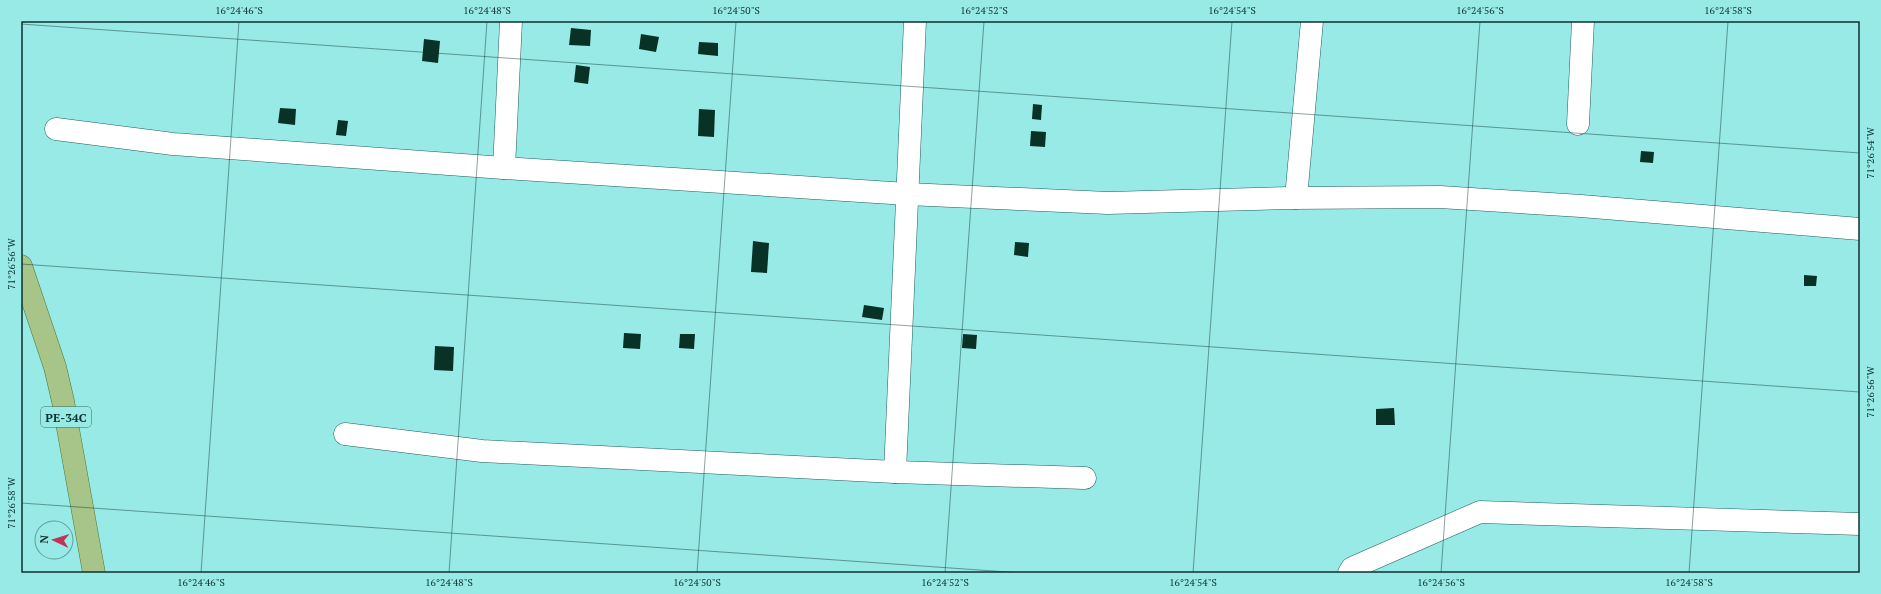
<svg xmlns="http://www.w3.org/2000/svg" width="1881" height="594" viewBox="0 0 1881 594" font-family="'PT Serif',serif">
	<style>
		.building { fill: #093227 }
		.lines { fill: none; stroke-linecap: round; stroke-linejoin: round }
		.minor-casing { stroke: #1d5f5d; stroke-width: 23 }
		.primary-casing { stroke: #4b7836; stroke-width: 23 }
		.minor { stroke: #fff; stroke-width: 22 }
		.primary { stroke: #a7c588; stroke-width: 22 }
		.ticks { fill: none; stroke: #0d3130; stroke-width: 1; stroke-opacity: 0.45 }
		.labels { text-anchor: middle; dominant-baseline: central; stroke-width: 4; stroke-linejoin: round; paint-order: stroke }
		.shield { fill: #97eae6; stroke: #366867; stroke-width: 1 }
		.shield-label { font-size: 12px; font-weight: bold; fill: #0d3130 }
		.neatline { fill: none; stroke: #0d3130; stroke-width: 1.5 }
		.ticks-label { font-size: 10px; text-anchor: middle; fill: #0d3130 }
	</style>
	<rect width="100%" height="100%" fill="#97eae6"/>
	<g class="building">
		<path d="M571 28 591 30 590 46 569 45Z"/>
		<path d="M641 34 659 37 656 52 639 49Z"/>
		<path d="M424 39 440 41 438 63 422 61Z"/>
		<path d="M699 42 718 43V56L698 54Z"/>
		<path d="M576 65 590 67 588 84 574 82Z"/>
		<path d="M1033 104 1042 105 1041 120 1032 119Z"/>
		<path d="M280 108 296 109 295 125 278 123Z"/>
		<path d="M699 109 715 110 714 137 698 136Z"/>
		<path d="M338 120 348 121 346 136 336 135Z"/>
		<path d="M1031 131 1046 132 1045 147 1030 146Z"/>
		<path d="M1641 151 1654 152 1653 163 1640 162Z"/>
		<path d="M753 241 769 243 767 273 751 272Z"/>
		<path d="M1015 242 1029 243 1028 257 1014 255Z"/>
		<path d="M1804 275 1817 276 1816 286H1804Z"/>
		<path d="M864 305 884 308 882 320 862 317Z"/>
		<path d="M624 333 641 334 640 349 623 348Z"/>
		<path d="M680 334H695L694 349 679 348Z"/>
		<path d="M963 334 977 335 976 349 962 348Z"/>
		<path d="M435 346 454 347 453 371 434 370Z"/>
		<path d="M1394 408 1395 425H1376V409Z"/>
	</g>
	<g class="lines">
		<g class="minor-casing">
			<g id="minor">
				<path d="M1578 124 1583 21"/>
				<path d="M56 129 173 144 504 168 907 194 1108 203 1289 198 1440 197 1581 206 1860 229"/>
				<path d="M504 168 511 21"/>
				<path d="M1296 198 1312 21"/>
				<path d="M345 434 482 451 895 472 1085 478"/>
				<path d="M895 472 915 21"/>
				<path d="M1349 573 1352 568 1480 512 1860 524"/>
			</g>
		</g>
		<g class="primary-casing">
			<path id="primary" d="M21 266 55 367 63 401 94 573"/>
		</g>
		<use href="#minor" class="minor"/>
		<use href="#primary" class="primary"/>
	</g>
	<path class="ticks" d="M21 24 1860 153M21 264 1860 392M21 503 1022 573M201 573 239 21M449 573 487 21M697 573 736 21M945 573 984 21M1193 573 1232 21M1441 573 1480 21M1689 573 1728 21"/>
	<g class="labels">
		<rect class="shield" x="41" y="407" width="50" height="20" rx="3"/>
		<g class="shield-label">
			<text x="66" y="417">PE-34C</text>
		</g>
	</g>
	<rect width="1881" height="594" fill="none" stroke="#97eae6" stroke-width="44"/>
	<g transform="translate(54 540) rotate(274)"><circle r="19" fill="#97eae6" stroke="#60a09d"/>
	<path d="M0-3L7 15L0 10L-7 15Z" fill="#c23355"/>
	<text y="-6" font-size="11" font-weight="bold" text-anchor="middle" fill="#0d3130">N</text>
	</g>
	<rect x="22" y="22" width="1837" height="550" class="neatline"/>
	<g class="ticks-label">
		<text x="239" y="14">16°24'46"S</text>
		<text x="487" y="14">16°24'48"S</text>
		<text x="736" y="14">16°24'50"S</text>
		<text x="984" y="14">16°24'52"S</text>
		<text x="1232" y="14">16°24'54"S</text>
		<text x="1480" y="14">16°24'56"S</text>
		<text x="1728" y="14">16°24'58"S</text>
		<text transform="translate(1870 153) rotate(-90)" y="4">71°26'54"W</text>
		<text transform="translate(11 264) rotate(-90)" y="4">71°26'56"W</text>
		<text transform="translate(1870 392) rotate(-90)" y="4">71°26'56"W</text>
		<text transform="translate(11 503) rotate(-90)" y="4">71°26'58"W</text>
		<text x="201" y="586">16°24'46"S</text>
		<text x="449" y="586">16°24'48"S</text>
		<text x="697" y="586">16°24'50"S</text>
		<text x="945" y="586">16°24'52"S</text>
		<text x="1193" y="586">16°24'54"S</text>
		<text x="1441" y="586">16°24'56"S</text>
		<text x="1689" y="586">16°24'58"S</text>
	</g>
</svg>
